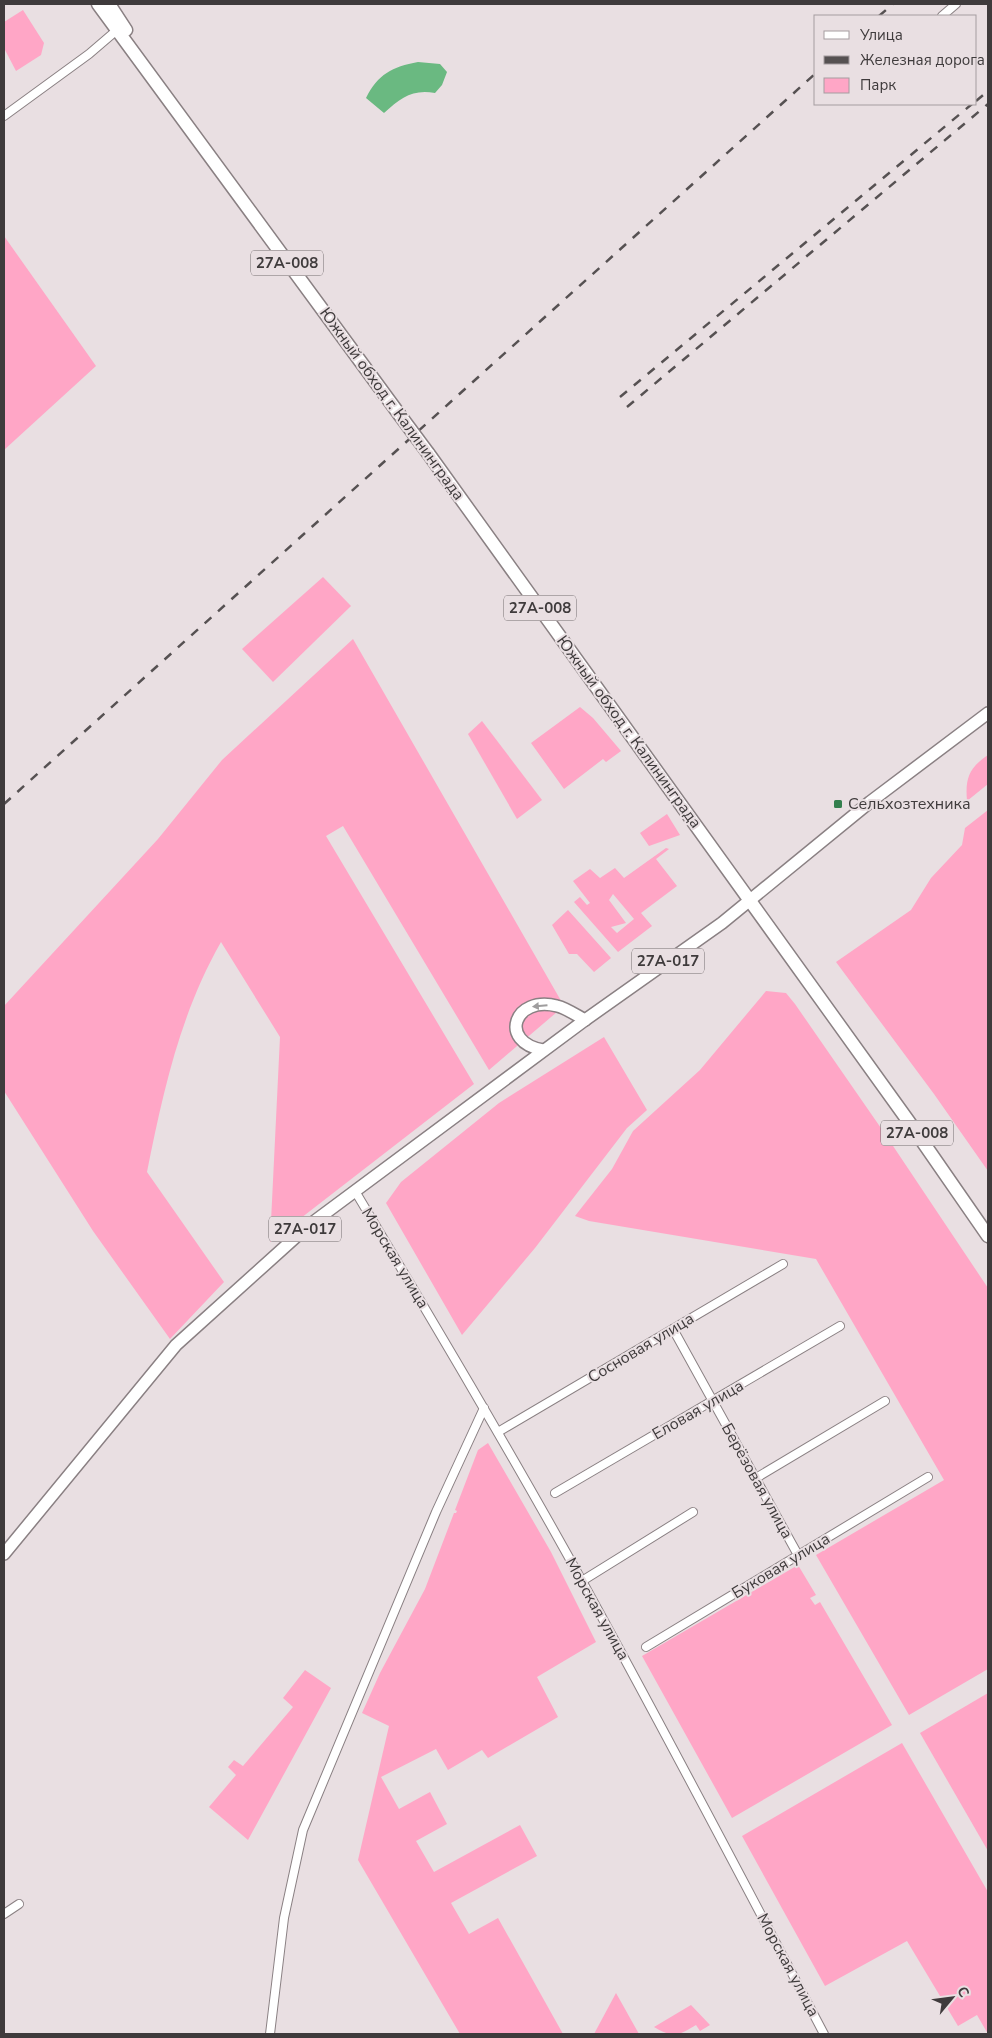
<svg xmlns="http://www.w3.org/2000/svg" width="992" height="2038" viewBox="0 0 992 2038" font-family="'Nunito Sans',sans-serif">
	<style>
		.green { fill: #ffa6c6; fill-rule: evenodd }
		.water { fill: #6ab981 }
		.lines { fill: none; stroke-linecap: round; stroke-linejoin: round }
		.minor-casing { stroke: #8a8083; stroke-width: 10 }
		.primary-casing { stroke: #8a8083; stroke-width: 14 }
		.trunk-casing { stroke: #8a8083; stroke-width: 15 }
		.minor { stroke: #fff; stroke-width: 8 }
		.primary { stroke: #fff; stroke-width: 11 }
		.trunk { stroke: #fff; stroke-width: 12 }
		.rail { stroke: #565152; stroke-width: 2.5; stroke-dasharray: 9 9; stroke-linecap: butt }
		.trunk-bridge-casing { stroke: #8a8083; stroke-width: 15; stroke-linecap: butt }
		.trunk-bridge { stroke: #fff; stroke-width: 12 }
		.oneway { fill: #9f9d9e }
		.poi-dot { fill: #347f4e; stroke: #e9dfe2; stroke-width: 2 }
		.labels { text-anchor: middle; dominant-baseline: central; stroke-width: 4; stroke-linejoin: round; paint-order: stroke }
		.shield { fill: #e9dfe2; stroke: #726c6e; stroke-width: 1 }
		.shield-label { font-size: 15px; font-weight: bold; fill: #3f3b3c }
		.street-label { font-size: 16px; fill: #3f3b3c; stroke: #e9dfe2 }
		.poi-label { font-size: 16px; fill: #3f3b3c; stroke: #e9dfe2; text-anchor: start }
	</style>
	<rect width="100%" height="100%" fill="#e9dfe2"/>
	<g class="green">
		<path d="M23 10 44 43 41 55 16 71 4 48V22Z"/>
		<path d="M4 236 96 366 4 450Z"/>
		<path d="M323 577 351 606 273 682 242 649Z"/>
		<path d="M353 639 564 1006 489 1070 343 826 326 836 474 1084 270 1242 280 1037 221 942C180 1014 163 1092 147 1172L224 1282 170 1339 93 1231 4 1091V1006L158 839 222 760Z"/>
		<path d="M580 707 593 718 621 751 606 762 603 759 564 789 531 743Z"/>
		<path d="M482 721 542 800 517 819 468 734Z"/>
		<path d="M988 755V784L967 801C965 778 969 768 988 755Z"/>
		<path d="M988 810V1171L934 1094 836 962 911 910 931 878 962 845 965 828Z"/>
		<path d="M667 814 680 835 649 846 640 833Z"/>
		<path d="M666 848 669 849 656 859 677 886 641 913 652 926 618 952 574 902 580 897 587 905 590 903 573 881 590 869 600 878 615 868 624 878ZM613 894 634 919 617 933 611 927 626 923 609 900Z"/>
		<path d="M568 910 611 958 594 972 577 954H569L552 925Z"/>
		<path d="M766 991 786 993 795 1004 883 1131 988 1288V1669L909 1715 816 1555 944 1480 816 1259 589 1221 575 1216 612 1169 633 1131 700 1070Z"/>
		<path d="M604 1037 647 1110 627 1128 535 1248 462 1335 386 1203 401 1182 499 1103Z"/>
		<path d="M488 1443 551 1552 596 1642 537 1677 558 1717 488 1758 482 1750 448 1770 436 1749 381 1777 399 1809 430 1792 447 1824 416 1841 434 1872 520 1825 537 1856 451 1903 469 1934 498 1918 563 2034H460L358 1860 389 1726 362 1713 380 1673 425 1589 454 1513H456L457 1511 455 1510 478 1450Z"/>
		<path d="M798 1565 816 1595 810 1598 815 1605 820 1602 892 1725 732 1818 642 1656Z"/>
		<path d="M305 1670 331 1688 248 1840 209 1807 236 1775 228 1767 234 1760 243 1766 293 1707 283 1698Z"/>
		<path d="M988 1693V1851L920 1733Z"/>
		<path d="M902 1743 988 1892V2034L977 2015 958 2026 907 1941 825 1986 742 1836Z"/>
		<path d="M616 1993 639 2034H594Z"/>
		<path d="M691 2005 710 2025 700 2031 696 2025C678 2036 673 2038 654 2027Z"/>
	</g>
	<path class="water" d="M418 62 440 64 447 72 442 85 435 93C412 89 401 98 384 113L366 98C378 74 392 67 418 62Z"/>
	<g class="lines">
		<g class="minor-casing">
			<g id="minor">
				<path d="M942 16 956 4"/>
				<path d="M4 116 89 54 117 30"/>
				<path d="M355 1191C432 1320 509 1449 582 1581 665 1731 744 1883 824 2034"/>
				<path d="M673 1329 798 1555"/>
				<path d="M498 1432 783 1264"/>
				<path d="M756 1478 885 1401"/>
				<path d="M555 1493 840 1326"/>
				<path d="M582 1581 693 1512"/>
				<path d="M646 1647 928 1477"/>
				<path d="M4 1914 19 1904"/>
				<path d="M270 2034 284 1918 303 1830 436 1512 484 1408"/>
			</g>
		</g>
		<g class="primary-casing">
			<g id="primary">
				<path d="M543 1050C498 1042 514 995 557 1006 566 1008 576 1015 585 1020"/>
				<path d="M4 1554 176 1345 308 1226 585 1020 722 923 870 802 988 713"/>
			</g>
		</g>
		<g class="trunk-casing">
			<g id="trunk">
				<path d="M98 4 399 414"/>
				<path d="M109 4 126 30"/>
				<path d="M428 453 909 1122 988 1236"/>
			</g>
		</g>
		<use href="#minor" class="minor"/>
		<use href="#primary" class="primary"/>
		<use href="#trunk" class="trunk"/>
		<g class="rail">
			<path d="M879 16 893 4"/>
			<path d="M976 101 988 91"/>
			<path d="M620 397 972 104"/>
			<path d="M627 407 988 104"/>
			<path d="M4 804 816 73"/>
		</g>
		<g class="trunk-bridge-casing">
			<path id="trunk-bridge" d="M399 414 428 453"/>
		</g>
		<use href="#trunk-bridge" class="trunk-bridge"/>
	</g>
	<defs><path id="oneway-solid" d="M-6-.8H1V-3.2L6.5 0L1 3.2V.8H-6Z" transform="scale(1.25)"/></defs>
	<use class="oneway" href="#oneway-solid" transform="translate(540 1006) rotate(175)"/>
	<rect class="poi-dot" x="833" y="799" width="10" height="10" rx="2.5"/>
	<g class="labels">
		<g class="shield">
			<rect x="251" y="250.5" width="72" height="25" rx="4"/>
			<rect x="504" y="595.5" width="72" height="25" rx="4"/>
			<rect x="632" y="948.5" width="72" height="25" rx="4"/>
			<rect x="881" y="1120.5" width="72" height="25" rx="4"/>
			<rect x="269" y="1216.5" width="72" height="25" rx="4"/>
		</g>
		<g class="shield-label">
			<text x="287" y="263">27А-008</text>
			<text x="540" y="608">27А-008</text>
			<text x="668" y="961">27А-017</text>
			<text x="917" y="1133">27А-008</text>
			<text x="305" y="1229">27А-017</text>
		</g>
		<g class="street-label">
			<text transform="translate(392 404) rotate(54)">Южный обход г. Калининграда</text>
			<text transform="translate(629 732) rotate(54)">Южный обход г. Калининграда</text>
			<text transform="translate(395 1258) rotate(59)">Морская улица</text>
			<text transform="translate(641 1348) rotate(-31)">Сосновая улица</text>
			<text transform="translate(698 1410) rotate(-30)">Еловая улица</text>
			<text transform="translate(757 1481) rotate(61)">Берёзовая улица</text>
			<text transform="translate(781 1566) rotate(-31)">Буковая улица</text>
			<text transform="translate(597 1609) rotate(61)">Морская улица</text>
			<text transform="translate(788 1965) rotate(62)">Морская улица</text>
		</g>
		<g class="poi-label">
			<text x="848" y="804">Сельхозтехника</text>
		</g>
	</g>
	<rect width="992" height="2038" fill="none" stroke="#3f3b3c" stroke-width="10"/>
	<rect x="814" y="15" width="162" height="90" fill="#e9dfe2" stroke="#a59da0"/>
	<rect x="824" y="31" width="25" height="8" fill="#ffffff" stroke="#a59da0"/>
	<text x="860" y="40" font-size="15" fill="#3f3b3c">Улица</text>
	<rect x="824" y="56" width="25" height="8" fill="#565152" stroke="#a59da0"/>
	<text x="860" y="65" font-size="15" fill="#3f3b3c">Железная дорога</text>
	<rect x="824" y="78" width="25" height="15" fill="#ffa6c6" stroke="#a59da0"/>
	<text x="860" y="90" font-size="15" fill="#3f3b3c">Парк</text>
	<g transform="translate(952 1998) rotate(61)" stroke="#e9dfe2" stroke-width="4" paint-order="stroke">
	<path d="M0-4L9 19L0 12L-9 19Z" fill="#3f3b3c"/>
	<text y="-8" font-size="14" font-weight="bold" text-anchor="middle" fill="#3f3b3c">С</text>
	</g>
</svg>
